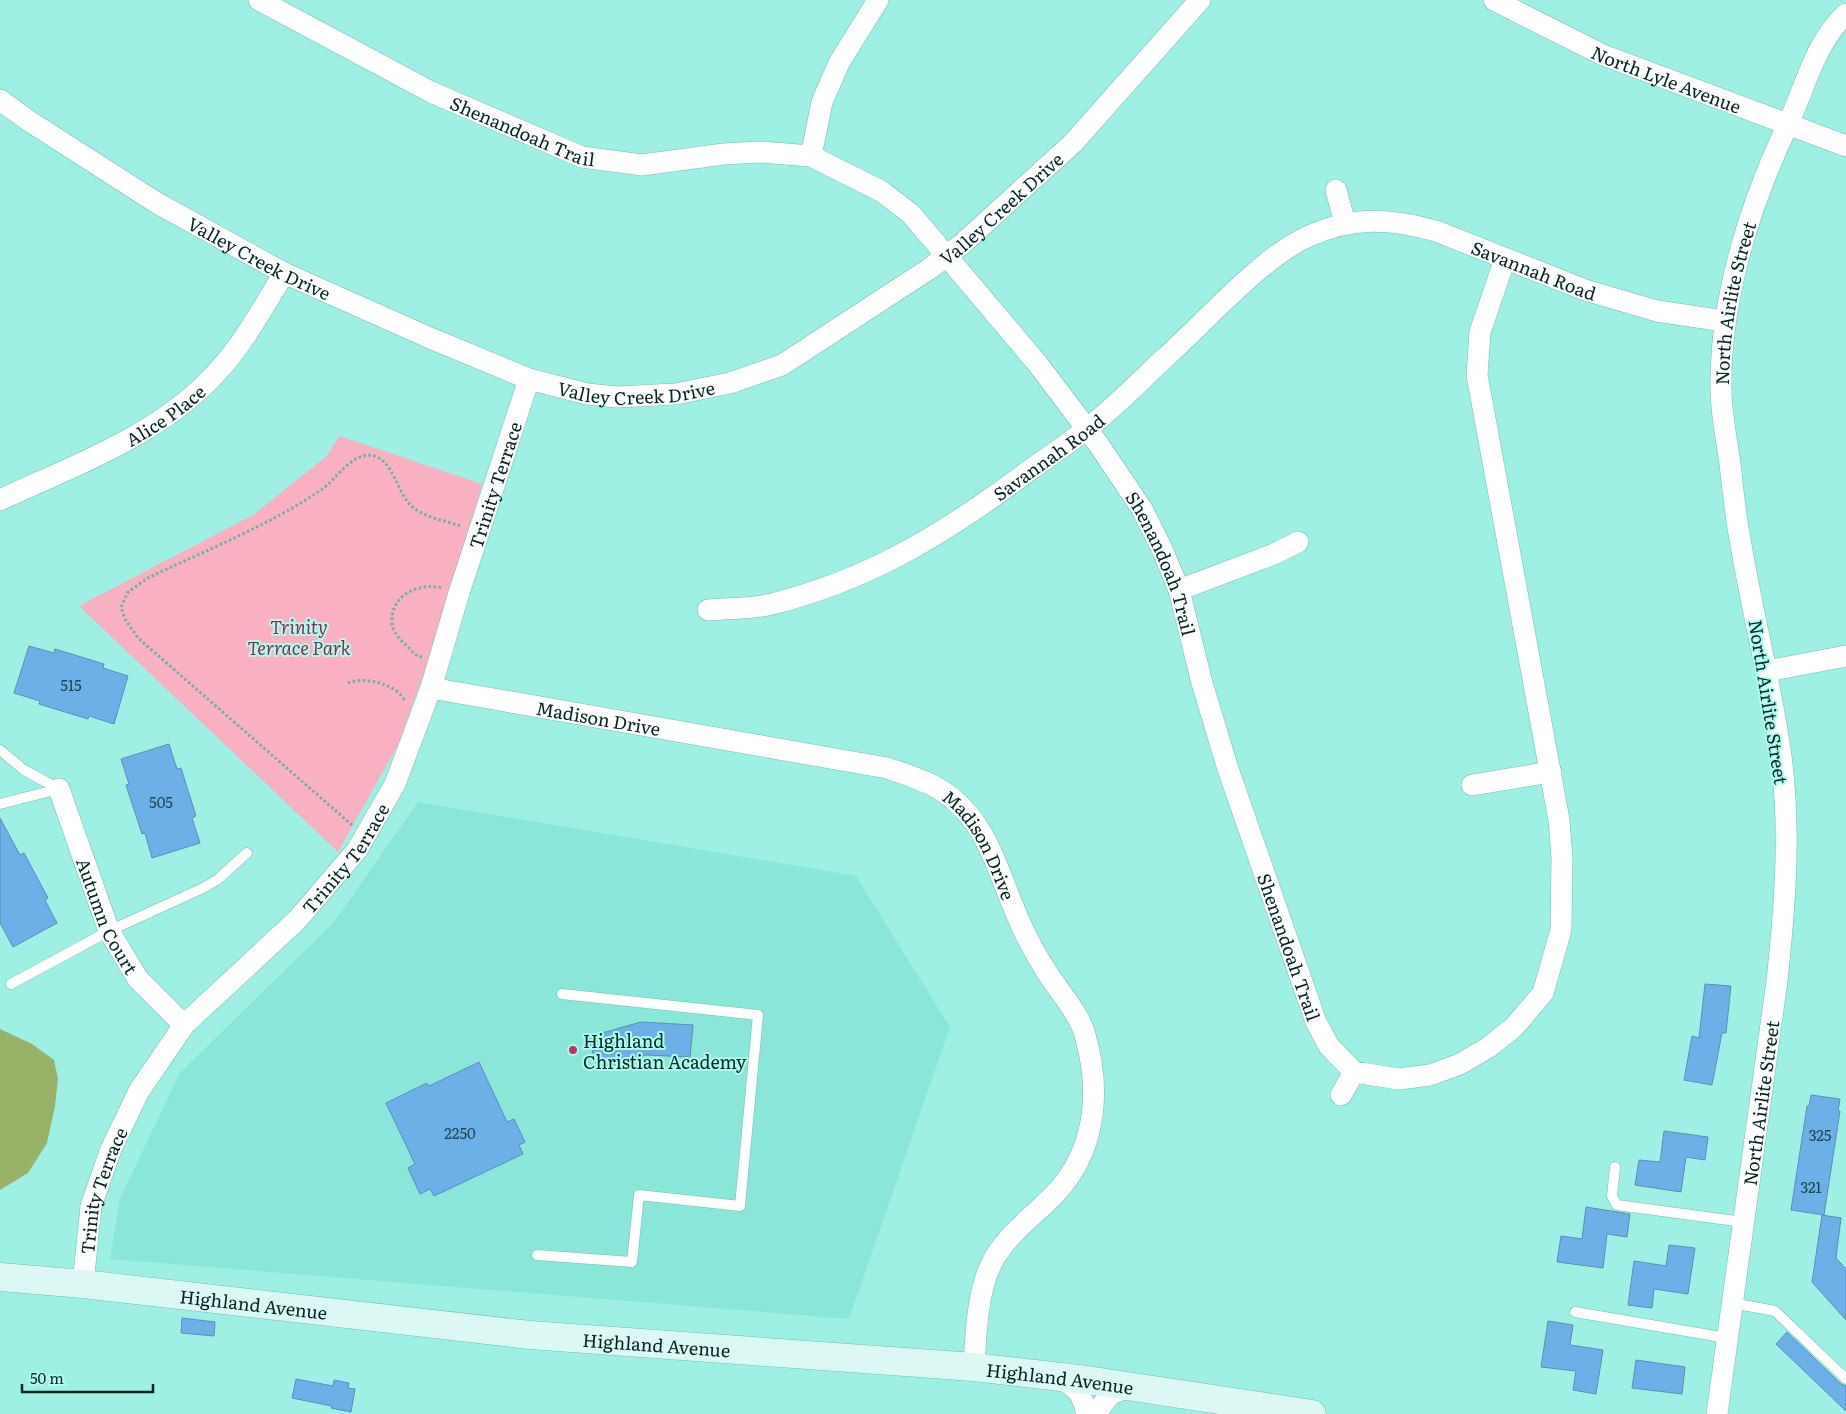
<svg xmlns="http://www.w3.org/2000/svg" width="1846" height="1414" viewBox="0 0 1846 1414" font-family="Literata,serif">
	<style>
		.built { fill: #8ae6d9 }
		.green { fill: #f9b0c0 }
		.water { fill: #98b367 }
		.building { fill: #6db0e7; stroke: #5d8db6 }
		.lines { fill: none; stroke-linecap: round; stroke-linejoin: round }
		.service-casing { stroke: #6fbfb4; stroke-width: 11 }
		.minor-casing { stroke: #6fbfb4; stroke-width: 22 }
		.secondary-casing { stroke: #6fbfb4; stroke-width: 29 }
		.path { stroke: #6eb1a7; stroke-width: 3; stroke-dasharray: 2.5 2.5; stroke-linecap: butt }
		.service { stroke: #fff; stroke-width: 10 }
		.minor { stroke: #fff; stroke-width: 21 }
		.secondary { stroke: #dcf8f4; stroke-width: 28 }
		.poi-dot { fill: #bd3061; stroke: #acfdf1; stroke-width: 2 }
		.labels { text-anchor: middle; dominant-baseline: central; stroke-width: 4; stroke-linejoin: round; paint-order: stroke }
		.number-label { font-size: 15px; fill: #1d4852 }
		.street-label { font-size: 18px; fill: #022521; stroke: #acfdf1 }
		.park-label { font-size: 18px; font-style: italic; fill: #8d2a4a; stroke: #acfdf1 }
		.poi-label { font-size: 18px; fill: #022521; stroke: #acfdf1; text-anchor: start }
	</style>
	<rect width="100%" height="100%" fill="#9ff0e4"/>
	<path class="built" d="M418 802 856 876 950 1027 849 1319 110 1259 120 1198 180 1073 335 921Z"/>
	<path class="green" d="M339 436 482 484 438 633 399 743 338 852 79 606 253 515 327 456Z"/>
	<path class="water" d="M0 1029 32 1044 54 1060 58 1079 55 1106 47 1143 28 1173 0 1190Z"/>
	<g class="building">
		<path d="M29 646 54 653 55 649 104 664 103 668 128 676 114 724 89 716 88 719 39 704 40 701 14 693Z"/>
		<path d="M169 744 177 769 181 768 196 816 192 818 200 843 152 858 145 833 142 834 126 785 129 784 121 759Z"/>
		<path d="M0 818 20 855 24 853 48 898 45 900 57 923 13 947 0 923Z"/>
		<path d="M1705 984 1731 986 1726 1033H1722L1712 1085 1684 1080 1692 1036 1699 1038Z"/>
		<path d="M641 1022 693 1025 690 1057 646 1055 598 1069 588 1037Z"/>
		<path d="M479 1062 507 1122 514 1119 525 1142 519 1145 523 1154 434 1196 430 1189 420 1194 408 1168 415 1164 386 1103 427 1083 429 1086Z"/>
		<path d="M1811 1095 1840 1099 1838 1111H1840L1824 1215 1791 1210 1807 1106H1809Z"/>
		<path d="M1664 1131 1708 1137 1705 1160 1686 1157 1681 1192 1635 1185 1639 1160 1660 1162Z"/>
		<path d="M1586 1207 1630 1214 1627 1237 1607 1234 1603 1268 1557 1262 1561 1236 1582 1239Z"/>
		<path d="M1822 1215 1841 1218 1836 1258 1846 1269V1320L1812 1282Z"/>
		<path d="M1669 1245 1695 1248 1688 1294 1654 1289 1652 1308 1628 1305 1634 1261 1666 1266Z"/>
		<path d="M182 1318 215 1322 214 1336 181 1333Z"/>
		<path d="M1548 1321 1573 1325 1570 1345 1603 1350 1596 1394 1573 1390 1576 1371 1541 1367Z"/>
		<path d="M1787 1332 1841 1384 1846 1386V1411L1776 1344Z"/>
		<path d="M1636 1360 1685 1367 1682 1394 1632 1388Z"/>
		<path d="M296 1379 333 1386 334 1380 349 1383 348 1388 355 1389 351 1412 331 1408 332 1406 292 1398Z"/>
	</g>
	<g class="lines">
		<g class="service-casing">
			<g id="service">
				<path d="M0 750 24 770 59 789"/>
				<path d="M0 804 59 789"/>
				<path d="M11 984 109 931 203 888 217 880 247 853"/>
				<path d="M1615 1167 1612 1196 1617 1205 1743 1222"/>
				<path d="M537 1255 632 1262 639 1195 740 1206 758 1015 562 994"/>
				<path d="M1732 1303 1775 1311 1846 1379"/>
				<path d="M1575 1312 1727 1338"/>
			</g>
		</g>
		<g class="minor-casing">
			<g id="minor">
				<path id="s1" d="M259 0 431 92 582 157 642 165 724 154 760 152 811 156 881 191 911 214 1037 363 1099 445 1142 509 1162 549 1179 590 1202 683 1228 769 1316 1022 1329 1046 1354 1072 1399 1079 1430 1075 1460 1064 1489 1047 1514 1027 1543 993 1561 930 1562 857 1559 820 1477 375 1480 332 1505 259"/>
				<path id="s2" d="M1494 0 1603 55 1846 146"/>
				<path id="s3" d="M0 100 29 121 157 203 284 273 430 338 529 379 587 394 617 397 676 394 730 383 782 365 929 269 961 245 1073 143 1200 0"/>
				<path d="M811 156 822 102 839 63 878 0"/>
				<path d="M1336 190 1345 223"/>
				<path id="s4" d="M0 500C75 465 161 435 218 371 244 343 264 306 284 273"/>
				<path d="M1179 590 1274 554 1298 542"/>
				<path id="s5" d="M708 610C729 608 752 609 772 604 867 580 937 538 1015 481 1039 463 1064 447 1088 428 1116 406 1141 380 1167 356 1206 321 1261 258 1307 237 1353 216 1389 218 1436 231L1585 290 1657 311 1724 321"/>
				<path d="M1767 671 1846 656"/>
				<path id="s6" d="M431 688 887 768C902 773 918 778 932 785 986 813 996 868 1018 918 1026 937 1037 957 1048 974 1061 994 1079 1013 1085 1035 1100 1087 1097 1143 1062 1186 1041 1211 1012 1229 995 1257 977 1287 976 1333 974 1367"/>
				<path d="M1472 785 1551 772"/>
				<path id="s7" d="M59 789 109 931 138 979 184 1025"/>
				<path d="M1341 1095 1354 1072"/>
				<path id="s8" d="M83 1284 91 1206 111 1149 139 1091 184 1025 297 920 357 850 395 784 431 688 459 593 529 379"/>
				<path d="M1057 1377C1077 1387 1081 1392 1087 1414"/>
				<path d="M1095 1414 1111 1394 1131 1386"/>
				<path id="s9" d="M1717 1414 1777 981C1785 906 1791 831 1781 756 1771 683 1752 612 1740 539 1735 514 1733 489 1730 464 1727 440 1721 414 1721 389 1720 297 1749 207 1788 124 1806 86 1814 44 1846 14"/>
			</g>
		</g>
		<g class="secondary-casing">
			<g id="secondary">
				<path id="s10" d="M0 1277 83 1284 530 1335 974 1367 1087 1380 1312 1414"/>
			</g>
		</g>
		<g class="path">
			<path d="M422 657C415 656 414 653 409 648 402 641 393 634 392 623 390 595 419 582 442 588"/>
			<path d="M348 683C364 676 397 684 405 701"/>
			<path d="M352 825 138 638 125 619 121 607 128 592 148 578C206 550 268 526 321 490 336 480 355 447 377 457 393 465 397 488 407 501 419 517 443 520 461 526"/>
		</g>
		<use href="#service" class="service"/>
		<use href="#minor" class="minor"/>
		<use href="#secondary" class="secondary"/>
	</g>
	<circle class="poi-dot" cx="573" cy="1050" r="5"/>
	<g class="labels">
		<g class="number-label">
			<text x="71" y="684">515</text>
			<text x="161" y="801">505</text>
			<text x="460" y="1132">2250</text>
			<text x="1820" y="1134">325</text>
			<text x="1811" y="1186">321</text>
		</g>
		<g class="street-label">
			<text stroke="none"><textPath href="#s2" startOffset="190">North Lyle Avenue</textPath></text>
			<text stroke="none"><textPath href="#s1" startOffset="295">Shenandoah Trail</textPath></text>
			<text stroke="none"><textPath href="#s3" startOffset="1129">Valley Creek Drive</textPath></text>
			<text stroke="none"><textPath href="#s3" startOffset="304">Valley Creek Drive</textPath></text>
			<text stroke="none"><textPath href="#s5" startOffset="958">Savannah Road</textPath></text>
			<text stroke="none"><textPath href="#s9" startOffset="1122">North Airlite Street</textPath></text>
			<text stroke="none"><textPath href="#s3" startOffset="709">Valley Creek Drive</textPath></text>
			<text stroke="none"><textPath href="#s4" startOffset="186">Alice Place</textPath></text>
			<text stroke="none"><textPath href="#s5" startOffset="380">Savannah Road</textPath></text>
			<text stroke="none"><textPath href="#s8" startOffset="921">Trinity Terrace</textPath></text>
			<text stroke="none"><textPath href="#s1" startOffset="1139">Shenandoah Trail</textPath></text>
			<text transform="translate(1769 702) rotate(81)">North Airlite Street</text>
			<text stroke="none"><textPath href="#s6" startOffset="170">Madison Drive</textPath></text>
			<text stroke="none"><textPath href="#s6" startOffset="590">Madison Drive</textPath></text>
			<text stroke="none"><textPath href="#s8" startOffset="516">Trinity Terrace</textPath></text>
			<text stroke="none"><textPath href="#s7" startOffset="136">Autumn Court</textPath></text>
			<text stroke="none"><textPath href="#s1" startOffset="1544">Shenandoah Trail</textPath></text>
			<text stroke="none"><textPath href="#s9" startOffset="314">North Airlite Street</textPath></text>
			<text stroke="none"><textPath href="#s8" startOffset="96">Trinity Terrace</textPath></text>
			<text stroke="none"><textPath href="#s10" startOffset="255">Highland Avenue</textPath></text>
			<text stroke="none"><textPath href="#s10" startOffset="660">Highland Avenue</textPath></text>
			<text stroke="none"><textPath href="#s10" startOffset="1065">Highland Avenue</textPath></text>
		</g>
		<g class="park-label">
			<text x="299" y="626">Trinity<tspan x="299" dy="21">Terrace Park</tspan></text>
		</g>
		<g class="poi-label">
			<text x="583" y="1040">Highland<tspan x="583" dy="21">Christian Academy</tspan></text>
		</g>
	</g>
	<path d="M22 1384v8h131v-8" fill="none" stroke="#022521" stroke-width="2.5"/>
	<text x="30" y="1384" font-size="15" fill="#022521" stroke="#acfdf1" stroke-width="4" paint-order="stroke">50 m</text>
</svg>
